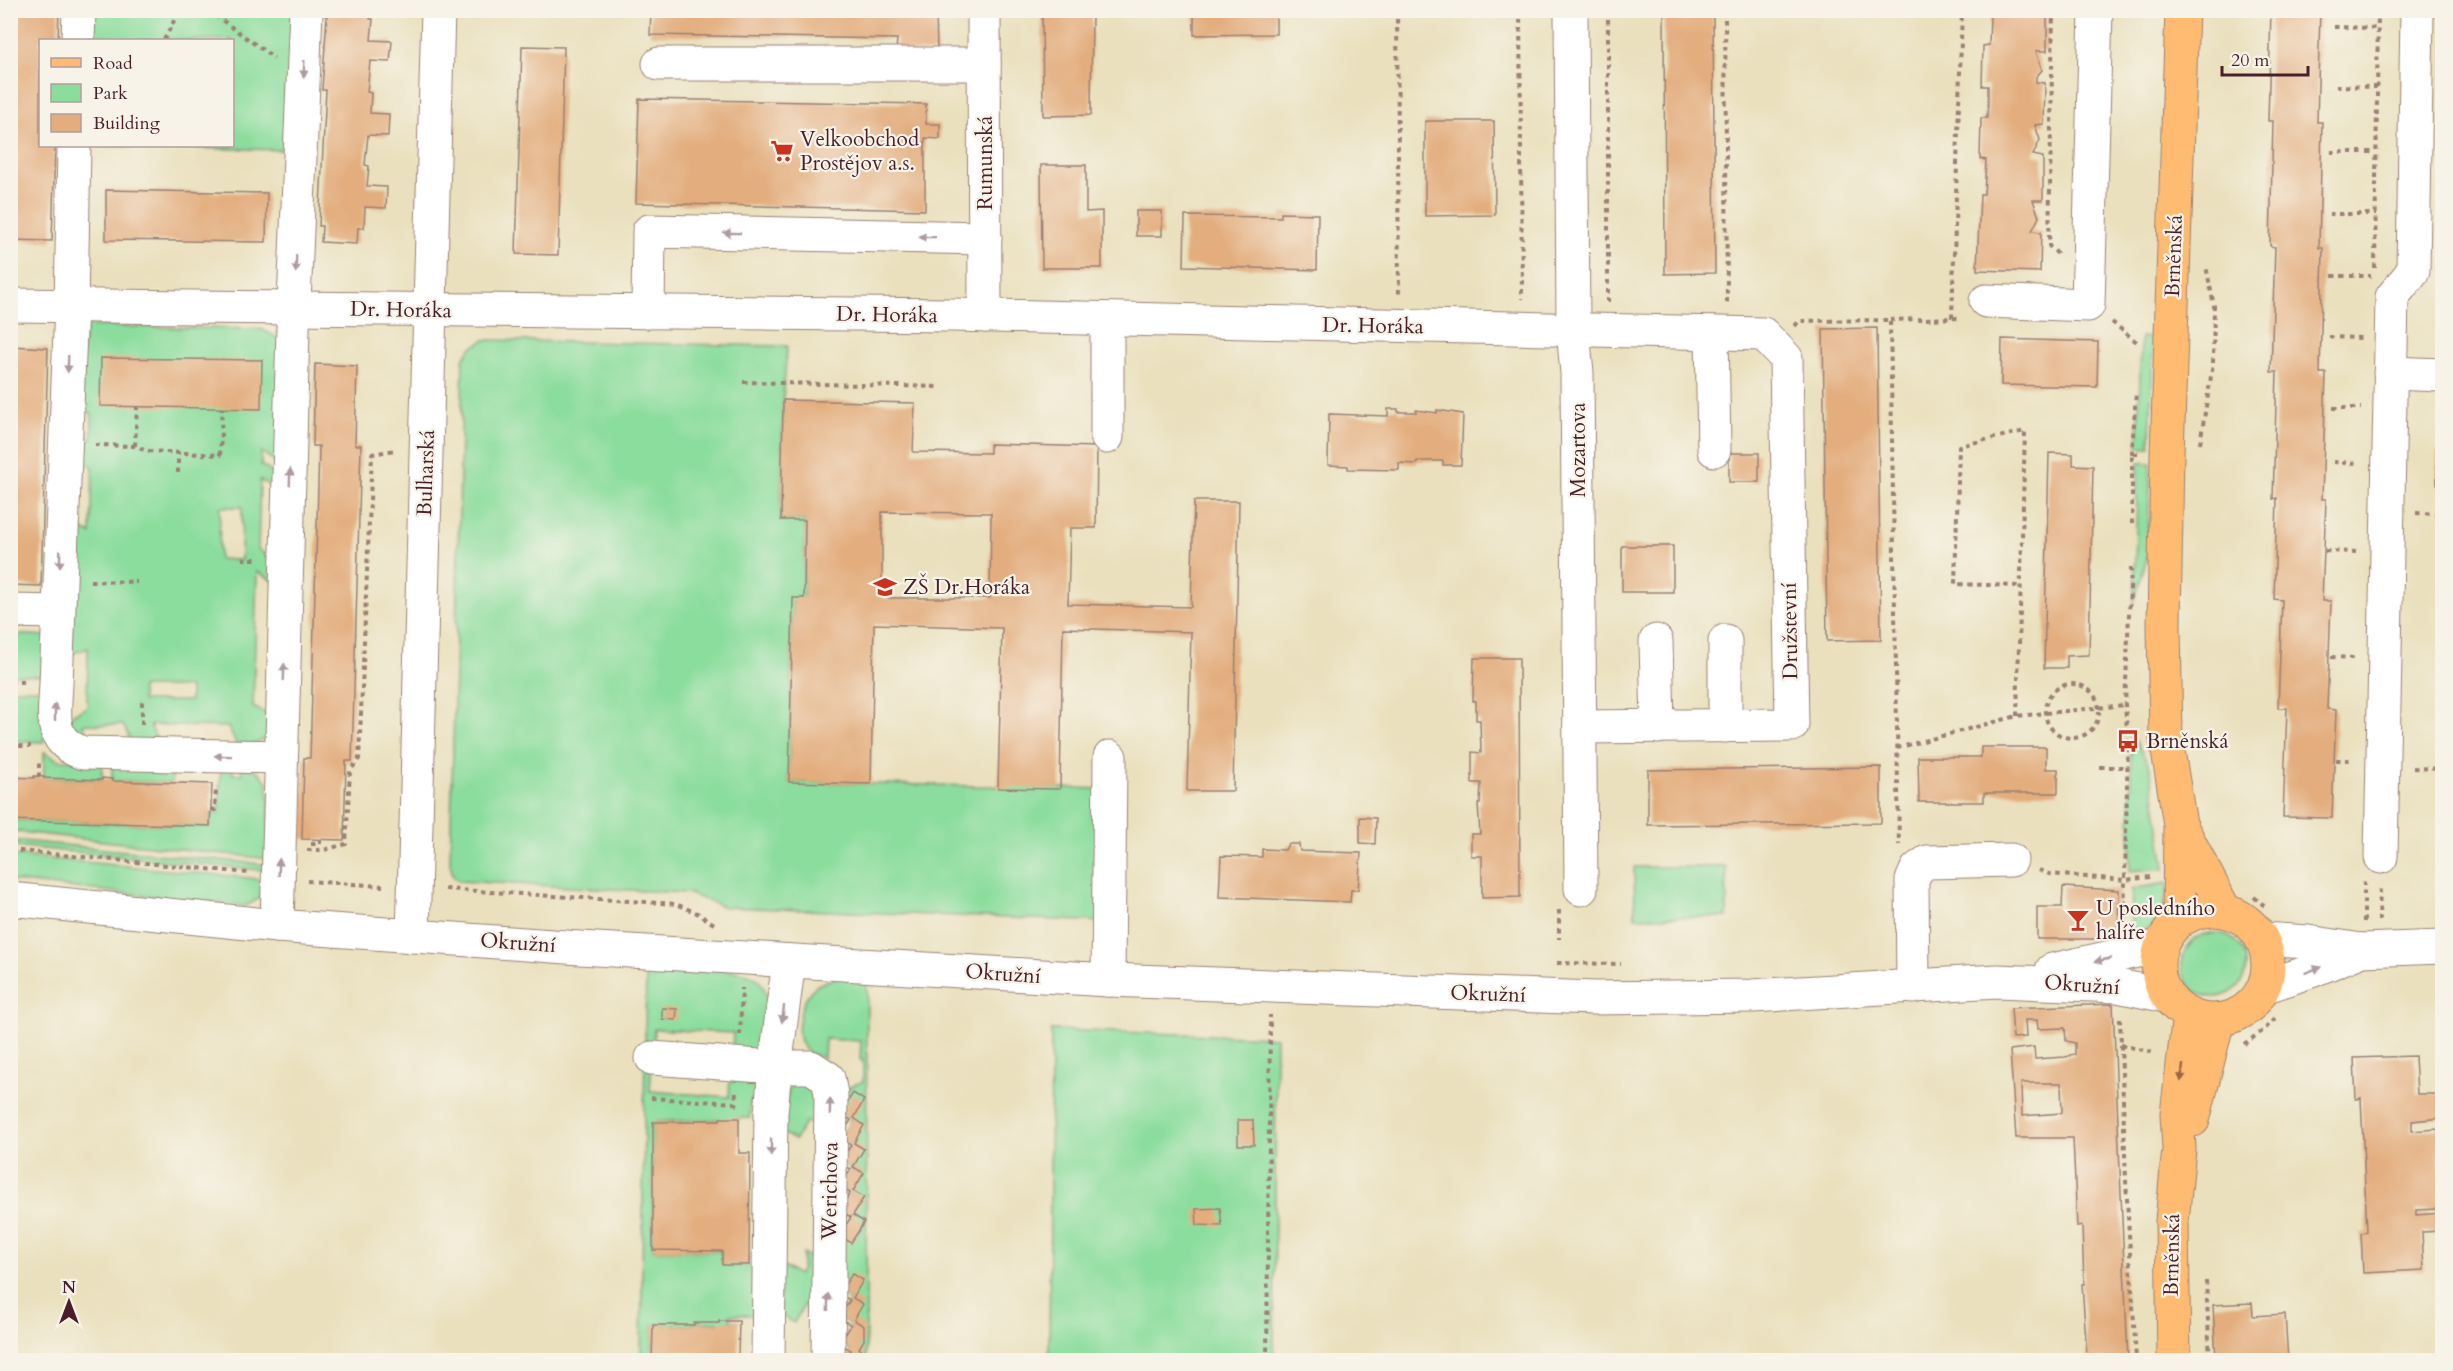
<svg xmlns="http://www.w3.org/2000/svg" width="2453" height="1371" viewBox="0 0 2453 1371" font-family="Cardo,serif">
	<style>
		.green { fill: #8bdd9d; stroke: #6a7e64; stroke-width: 1.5; fill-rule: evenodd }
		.building { fill: #e3ad7e; fill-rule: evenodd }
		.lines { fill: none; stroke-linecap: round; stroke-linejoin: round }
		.minor-casing { stroke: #9a8074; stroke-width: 35 }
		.major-casing { stroke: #9a8074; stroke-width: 35 }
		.path { stroke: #9a8074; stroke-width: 4; stroke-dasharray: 4.5 4.5; stroke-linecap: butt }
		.minor { stroke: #fff; stroke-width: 33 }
		.major { stroke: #febb71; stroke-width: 33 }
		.oneway { fill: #ae9aa0 }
		.oneway2 { fill: #9b654a }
		.labels { text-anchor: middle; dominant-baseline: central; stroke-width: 4.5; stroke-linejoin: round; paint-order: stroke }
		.poi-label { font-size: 21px; fill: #4a1f2b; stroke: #f7f3e8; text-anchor: start }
		.street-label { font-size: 21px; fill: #4a1f2b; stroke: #f7f3e8 }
	</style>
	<rect width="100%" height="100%" fill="#f7f3e8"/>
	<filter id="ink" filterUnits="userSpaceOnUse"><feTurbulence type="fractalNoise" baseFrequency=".0167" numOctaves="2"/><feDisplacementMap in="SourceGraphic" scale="12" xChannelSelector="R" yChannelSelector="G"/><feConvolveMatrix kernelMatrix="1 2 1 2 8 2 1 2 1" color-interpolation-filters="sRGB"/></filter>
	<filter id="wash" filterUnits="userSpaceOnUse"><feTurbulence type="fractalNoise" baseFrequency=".008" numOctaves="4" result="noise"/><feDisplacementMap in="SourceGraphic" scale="24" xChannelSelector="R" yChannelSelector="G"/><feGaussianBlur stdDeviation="1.35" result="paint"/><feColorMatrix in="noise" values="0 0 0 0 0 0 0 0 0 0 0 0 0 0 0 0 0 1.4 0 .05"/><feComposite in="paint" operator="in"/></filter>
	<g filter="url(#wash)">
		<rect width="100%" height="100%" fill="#eae0bd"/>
		<g class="green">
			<path d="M85 11H295L290 150 90 146H232V40H84Z"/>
			<path d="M86 326 261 329 280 339 282 466 261 452V465L282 479 281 492 260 480 258 549 271 559 279 584 257 572 253 707 275 718C266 743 262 742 238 748L228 727 150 725 160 746 133 745 123 725 83 724 91 744 62 720 87 707 88 648 63 657 69 523 91 534 93 467 72 452 73 434 92 440V414L74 404ZM220 507H242L241 560 219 559ZM142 687H190V701H142Z"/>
			<path d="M2141 337 2153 338 2150 447H2138Z"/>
			<path d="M484 340 787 346 783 400 781 520H805L804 598 793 599 789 782 1110 789 1109 922 724 907 687 893 458 881 453 876 450 863 463 359 471 348Z"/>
			<path d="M2138 463H2151L2147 558 2134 602Z"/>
			<path d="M10 634 47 636 46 676 11 675Z"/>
			<path d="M11 689H46L44 742 11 741Z"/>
			<path d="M2131 737H2133L2150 767 2165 868 2130 871Z"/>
			<path d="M44 752 58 760 102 761V780L44 778Z"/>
			<path d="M112 762 172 764V783L112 781Z"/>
			<path d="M221 765 232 766 233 774H242V766L258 771 268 783 271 859 11 831V820L210 826 211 813H219Z"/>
			<path d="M11 840 270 865V871L23 847 11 845Z"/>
			<path d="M11 855 250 878 269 882 260 898 246 906 11 881Z"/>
			<path d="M1634 867H1726L1727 917H1635Z"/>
			<path d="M2168 883C2164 914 2162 925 2131 936L2132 889Z"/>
			<circle cx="2214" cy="965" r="32"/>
			<path d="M646 965C666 967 741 967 755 977 772 989 775 1035 759 1047 751 1053 742 1052 732 1052L733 1033 654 1029 650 1091 729 1097 730 1076C751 1080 757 1079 764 1100H750V1118L653 1122V1250L722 1251V1264L754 1265V1315H731V1321H739L694 1323V1325H653L652 1360H641Z"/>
			<path d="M839 977H867L866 1360H845L851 1350 840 1344 851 1325 839 1318 850 1300 839 1294 840 1235 851 1218 840 1211 850 1193 840 1187 851 1169 840 1163 851 1145 840 1138 851 1120 840 1114 844 1091 855 1084 863 1082V1060H860L861 1041 825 1039 824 1058C819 1056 810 1054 806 1050 792 1039 800 1004 810 992 817 983 829 980 839 977Z"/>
			<path d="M1051 1030 1276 1037 1274 1360H1049Z"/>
			<path d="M798 1081 816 1086 824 1133 806 1121 795 1140 779 1131 790 1085Z"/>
			<path d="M803 1253 822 1265 823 1315 804 1305 794 1323 778 1314V1264L799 1275 802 1268Z"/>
		</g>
		<g id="blocks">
			<g class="building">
				<path d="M17 10H59L58 40H40V146H55L52 241 10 240Z"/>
				<path d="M326 10H370V19H373L371 40 392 41 390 62 370 61 367 92 371 93 370 113 389 114 388 136 368 135 365 165 369 166 367 186 387 187 386 208 365 207 364 228H358L357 244 321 242 322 226H319L326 90H322L327 16H325Z"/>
				<path d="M651 10H936L937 52 896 51 897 39 650 35Z"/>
				<path d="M1042 10H1092L1091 115 1043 116Z"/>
				<path d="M1194 10H1276V34L1194 35Z"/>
				<path d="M1664 10H1713L1715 273 1665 274Z"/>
				<path d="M1984 10 2047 11V51H2036L2042 70 2036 77V82L2045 83 2044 124 2035 125 2040 140 2033 155 2043 157V200H2033L2039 217 2032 231 2041 232 2040 272 1977 270 1980 194H1984L1986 160 1980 159 1981 118H1987L1988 101V86H1982L1983 46 1989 45 1990 15 1984 13Z"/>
				<path d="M2271 10H2320L2317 122H2322L2319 248H2323L2320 373H2326L2322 499H2326L2322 601H2331L2327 709 2336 710 2332 818 2283 817 2287 708H2278L2282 600 2274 599 2277 498 2273 499 2277 372H2271L2275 247 2270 246 2273 121H2268Z"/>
				<path d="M522 46 564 47 558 255 516 254Z"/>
				<path d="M639 99 926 104V124H940V139L925 138V210L636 203Z"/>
				<path d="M1425 121H1494L1495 215 1425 216Z"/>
				<path d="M1041 165H1086V212L1102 211V268H1042Z"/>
				<path d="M106 190 267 193 266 242 106 240Z"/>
				<rect x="1136" y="211" width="26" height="25"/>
				<path d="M1281 213 1318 214 1317 270 1184 266 1185 216 1281 217Z"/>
				<path d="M1877 328 1881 640 1827 641 1823 329Z"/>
				<path d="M2002 339 2098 342 2097 387 2001 385Z"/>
				<path d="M10 346 48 348 41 586 10 585Z"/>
				<path d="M101 358 262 360 261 409 100 406Z"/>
				<path d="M315 364 357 366 355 445H361L352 761H346L344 840 302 839 304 758H310L317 524 319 446H313Z"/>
				<path d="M783 400 915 403 913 452 990 453V444L1097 447 1096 528H1070L1068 604 1191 607 1194 501H1239L1233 791H1187L1191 632 1063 628 1060 789 998 788 1002 628 874 624 871 784 789 782 793 598H804L805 520H781ZM882 512 991 513 990 598H882Z"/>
				<path d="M1388 409H1398V412H1416V410L1437 413V410L1463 414 1461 465H1443V461H1417V464L1399 463V470L1348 469V466L1328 465 1329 414 1388 416Z"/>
				<rect x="2437" y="451" width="5" height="33"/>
				<rect x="1729" y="453" width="30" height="29"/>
				<path d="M2049 453 2073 454V465L2093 466 2089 655 2067 656V668H2044Z"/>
				<rect x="1622" y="546" width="51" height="46"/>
				<path d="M1474 658H1519L1520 897 1482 898V856H1471V834H1480L1478 804H1480L1481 783H1472V752L1481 753 1480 720H1476V701H1473Z"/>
				<path d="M1981 747H2046V769H2058V793H1984V802H1919L1918 757H1981Z"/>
				<path d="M1881 767V823L1648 825V770Z"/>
				<path d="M34 776 44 777V778L102 780V778L112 779V781L212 784 210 826 10 820V777L34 778Z"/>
				<path d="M1360 817 1376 818 1375 844 1360 843Z"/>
				<path d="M1288 844H1299L1300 851 1361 853 1358 890H1351L1350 902 1219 897 1221 856 1262 857V849L1285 850Z"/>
				<path d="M2063 887 2119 890 2118 933 2112 939H2037V907H2062Z"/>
				<path d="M2113 1004 2128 1360H2084V1357H2087L2082 1284H2084L2082 1226 2077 1227 2073 1138H2016L2010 1050 2034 1047 2035 1059 2065 1057 2075 1055V1043L2066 1041 2065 1028 2038 1029 2037 1020H2025L2026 1037 2013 1038 2011 1008ZM2021 1083H2061L2062 1113 2022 1116Z"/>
				<path d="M662 1008 677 1009 676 1020 662 1019Z"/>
				<path d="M2415 1056 2417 1094H2442V1118L2412 1121V1131L2438 1129 2441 1195H2438L2439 1209 2416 1210V1215L2442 1213V1231L2422 1232 2424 1270 2363 1273 2361 1233 2367 1232 2361 1098 2356 1099 2354 1058Z"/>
				<path d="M853 1093 864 1100 854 1118 864 1125 854 1143 864 1149 853 1167 864 1173 853 1191 864 1197 853 1215 864 1222 851 1243 840 1235 851 1217 840 1211 850 1193 840 1187 851 1169 840 1163 851 1145 840 1138 851 1120 840 1114Z"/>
				<path d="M720 1118H739V1153H750L749 1265H722V1251L653 1250V1122H695V1120H720Z"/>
				<path d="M1238 1120H1253L1254 1145H1238Z"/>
				<path d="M1220 1208 1222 1226 1197 1225 1196 1209Z"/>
				<path d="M852 1274 863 1280 853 1298 863 1304 854 1320 864 1326V1340L859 1348 864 1352V1360H845L851 1350 840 1344 851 1325 839 1318 850 1300 839 1294Z"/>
				<path d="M2252 1303 2253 1316 2285 1314 2288 1360H2216L2213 1305Z"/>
				<path d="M719 1321H739L738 1356H749V1360H652L653 1325H694V1323H719Z"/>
			</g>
		</g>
	</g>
	<g filter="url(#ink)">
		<use href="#blocks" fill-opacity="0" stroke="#9a8074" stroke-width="1.5"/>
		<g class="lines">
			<g class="minor-casing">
				<g id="minor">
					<path d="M984 10 985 316"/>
					<path d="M1571 10 1573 330 1577 373 1581 889"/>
					<path d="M78 40 79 10"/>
					<path d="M659 64H984"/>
					<path d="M74 146 71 306 56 683C55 713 47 742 83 753L281 757"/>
					<path d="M1986 301 2088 305 2096 10"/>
					<path d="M10 305 952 315 1763 334 1786 358 1792 725 1580 727"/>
					<path d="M648 312 649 231 985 238"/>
					<path d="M1712 333 1714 450"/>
					<path d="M2390 373 2442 375"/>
					<path d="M1107 437V319"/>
					<path d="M10 611 58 612"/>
					<path d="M1656 641 1658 727"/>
					<path d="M1725 641V726"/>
					<path d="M2381 857 2392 297 2413 271 2417 10"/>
					<path d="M10 899 277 926 580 948 1108 980 1595 998 1752 996 1997 981 2118 986 2167 996"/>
					<path d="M277 926 293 328 306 10"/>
					<path d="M413 936 438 10"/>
					<path d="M2262 939 2308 942 2362 950 2442 947"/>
					<path d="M2052 970 2160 946"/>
					<path d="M1108 980 1110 757"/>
					<path d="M1913 987 1912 880 1917 869 1927 862 2011 860"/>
					<path d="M2264 987 2311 971 2362 950"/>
					<path d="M652 1058 775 1067H811L828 1078 831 1094 828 1360"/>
					<path d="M768 1360 771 1114 775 1067 789 961"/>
				</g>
			</g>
			<g class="major-casing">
				<g id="major">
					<path d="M2182 828 2225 911"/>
					<circle cx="2213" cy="965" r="55"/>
					<path d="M2179 921 2180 824 2166 739 2164 625 2167 454 2182 10"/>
					<path d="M2193 1120 2218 1020"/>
					<path d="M2174 1360 2172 1221 2179 1149 2177 1114 2189 1015"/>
				</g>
			</g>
			<g class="path">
				<path d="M208 10 274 58"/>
				<path d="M1397 10 1399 295"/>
				<path d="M1520 10 1522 299"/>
				<path d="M1608 10V302"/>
				<path d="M1725 10 1727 304"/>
				<path d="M2053 10 2049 246 2059 255"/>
				<path d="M2334 27 2377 28"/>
				<path d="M164 40 176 17 177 10"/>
				<path d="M2336 86 2377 87"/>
				<path d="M2331 152H2376"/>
				<path d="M2329 214H2376"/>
				<path d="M2375 268 2378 10"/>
				<path d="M2332 276H2371"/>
				<path d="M1952 318 1962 10"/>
				<path d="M1890 320 1961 318"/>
				<path d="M2112 322 2138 343"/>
				<path d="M1795 326 1799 321 1890 320 1899 845"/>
				<path d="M2329 337 2362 338"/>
				<path d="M743 382 939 387"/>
				<path d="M2333 408H2361"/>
				<path d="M2200 443 2213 364 2214 306 2206 266"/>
				<path d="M95 445 135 446 146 451 220 455 222 408"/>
				<path d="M135 446 137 407"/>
				<path d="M2132 454 2136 392"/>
				<path d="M2333 462 2360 463"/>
				<path d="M178 473V452"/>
				<path d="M2416 513 2442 514"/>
				<path d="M2132 524V454H2138"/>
				<path d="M2325 551 2356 552"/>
				<path d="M242 559H256"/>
				<path d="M90 581 137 582"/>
				<path d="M2331 657 2355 658"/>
				<path d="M10 682H25"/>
				<circle cx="2072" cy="711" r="27"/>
				<path d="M2017 716 2025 431 1959 446 1955 584 2020 586"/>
				<path d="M142 724V701"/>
				<path d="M10 746H31"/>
				<path d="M1897 748 2017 716 2125 705"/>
				<path d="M2336 760H2352"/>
				<path d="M2100 767H2127"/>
				<path d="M2413 768 2442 769"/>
				<path d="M39 777V762"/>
				<path d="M211 809 215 810 216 787"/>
				<path d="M311 844H320V839"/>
				<path d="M10 850 249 873"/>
				<path d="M307 850H324L346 844 350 771 359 759 372 454 395 450"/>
				<path d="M2039 870 2049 874 2125 880 2150 877"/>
				<path d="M307 881 383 886"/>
				<path d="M445 889 676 904 697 913 714 924"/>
				<path d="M2254 897 2266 907"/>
				<path d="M1559 910V939"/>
				<path d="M2379 921 2380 886"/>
				<path d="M2364 922V881"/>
				<path d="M2124 923 2128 741 2125 705 2131 568"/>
				<path d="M1557 963 1621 964"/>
				<path d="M2120 1018 2121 1045 2155 1053"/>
				<path d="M740 1035 742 988"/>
				<path d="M2244 1044 2264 1030 2277 1016"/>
				<path d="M2121 1045 2126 1180 2136 1360"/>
				<path d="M736 1093 735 1103 740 1107"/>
				<path d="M651 1098 735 1103"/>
				<path d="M2206 1281 2210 1360"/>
				<path d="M1267 1360 1270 1015"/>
			</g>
			<use href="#minor" class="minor"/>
			<use href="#major" class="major"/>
		</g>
		<defs><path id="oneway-solid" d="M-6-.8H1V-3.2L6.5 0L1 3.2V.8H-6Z" transform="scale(1.5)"/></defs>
		<g class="oneway">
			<use href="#oneway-solid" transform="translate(304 69) rotate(92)"/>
			<use href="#oneway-solid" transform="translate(732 233) rotate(-179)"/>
			<use href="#oneway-solid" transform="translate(927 237) rotate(-179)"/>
			<use href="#oneway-solid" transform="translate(296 264) rotate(92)"/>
			<use href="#oneway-solid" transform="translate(68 364) rotate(92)"/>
			<use href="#oneway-solid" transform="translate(290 477) rotate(-88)"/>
			<use href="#oneway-solid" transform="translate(60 559) rotate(92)"/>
			<use href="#oneway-solid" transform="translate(284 672) rotate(-88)"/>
			<use href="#oneway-solid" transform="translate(55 712) rotate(-90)"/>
			<use href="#oneway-solid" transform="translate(223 756) rotate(-179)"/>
			<use href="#oneway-solid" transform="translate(279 867) rotate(-88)"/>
			<use href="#oneway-solid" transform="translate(2103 960) rotate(169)"/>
			<use href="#oneway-solid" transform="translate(2313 970) rotate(-21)"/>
			<use href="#oneway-solid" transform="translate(783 1014) rotate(97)"/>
			<use href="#oneway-solid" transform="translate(830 1107) rotate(-89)"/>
			<use href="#oneway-solid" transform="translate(771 1147) rotate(91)"/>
			<use href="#oneway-solid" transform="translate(828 1302) rotate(-89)"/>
		</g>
		<use class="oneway2" href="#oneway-solid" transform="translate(2182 1073) rotate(97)"/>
	</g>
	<defs>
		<g id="supermarket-bare" transform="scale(1.8)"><path d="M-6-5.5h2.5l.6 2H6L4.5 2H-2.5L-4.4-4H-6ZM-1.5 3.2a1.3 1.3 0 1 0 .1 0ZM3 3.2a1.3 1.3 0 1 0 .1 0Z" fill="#c8321e" stroke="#f7f3e8" stroke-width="2.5" paint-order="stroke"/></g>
		<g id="school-bare" transform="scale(1.8)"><path d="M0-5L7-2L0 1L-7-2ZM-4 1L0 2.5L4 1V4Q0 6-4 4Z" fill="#c8321e" stroke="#f7f3e8" stroke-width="2.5" paint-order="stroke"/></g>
		<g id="bus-bare" transform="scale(1.8)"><path d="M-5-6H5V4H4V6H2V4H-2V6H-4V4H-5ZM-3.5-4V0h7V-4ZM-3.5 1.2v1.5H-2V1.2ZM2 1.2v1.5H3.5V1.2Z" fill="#c8321e" stroke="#f7f3e8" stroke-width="2.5" paint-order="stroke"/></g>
		<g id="bar-bare" transform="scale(1.8)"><path d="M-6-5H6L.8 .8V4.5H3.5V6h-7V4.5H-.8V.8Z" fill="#c8321e" stroke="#f7f3e8" stroke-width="2.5" paint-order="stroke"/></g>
	</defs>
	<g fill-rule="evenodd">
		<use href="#supermarket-bare" x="782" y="151"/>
		<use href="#school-bare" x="885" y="587"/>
		<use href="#bus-bare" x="2128" y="741"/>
		<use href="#bar-bare" x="2078" y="920"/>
	</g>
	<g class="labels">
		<g class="poi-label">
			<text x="800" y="139">Velkoobchod<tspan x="800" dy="24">Prostějov a.s.</tspan></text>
			<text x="903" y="587">ZŠ Dr.Horáka</text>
			<text x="2146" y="741">Brněnská</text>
			<text x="2096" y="908">U posledního<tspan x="2096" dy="24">halíře</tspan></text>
		</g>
		<g class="street-label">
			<text transform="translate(985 163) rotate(-90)">Rumunská</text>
			<text transform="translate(2174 256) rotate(-88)">Brněnská</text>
			<text transform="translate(401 310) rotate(1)">Dr. Horáka</text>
			<text transform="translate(887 315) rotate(1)">Dr. Horáka</text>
			<text transform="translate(1373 326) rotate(1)">Dr. Horáka</text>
			<text transform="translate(1578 450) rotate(-90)">Mozartova</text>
			<text transform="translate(426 473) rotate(-88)">Bulharská</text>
			<text transform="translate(1790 631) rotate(-91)">Družstevní</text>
			<text transform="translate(518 943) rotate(4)">Okružní</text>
			<text transform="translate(1003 974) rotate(4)">Okružní</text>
			<text transform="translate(2082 985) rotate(4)">Okružní</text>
			<text transform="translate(1488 994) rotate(2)">Okružní</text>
			<text transform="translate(830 1191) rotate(-89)">Werichova</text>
			<text transform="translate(2172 1255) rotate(-89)">Brněnská</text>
		</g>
	</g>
	<rect width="2453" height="1371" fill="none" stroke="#f7f3e8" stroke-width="36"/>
	<rect x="39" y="39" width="195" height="108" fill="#f7f3e8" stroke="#b29e9c" stroke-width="1.5"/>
	<rect x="51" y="58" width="30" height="9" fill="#febb71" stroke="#b29e9c" stroke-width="1.5"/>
	<text x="93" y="69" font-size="18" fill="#4a1f2b">Road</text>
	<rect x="51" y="84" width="30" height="18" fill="#8bdd9d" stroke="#b29e9c" stroke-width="1.5"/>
	<text x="93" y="99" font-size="18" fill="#4a1f2b">Park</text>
	<rect x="51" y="114" width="30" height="18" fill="#e3ad7e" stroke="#b29e9c" stroke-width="1.5"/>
	<text x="93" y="129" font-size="18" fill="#4a1f2b">Building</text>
	<g transform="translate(69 1302)" stroke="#f7f3e8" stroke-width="4.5" paint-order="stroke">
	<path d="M0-4.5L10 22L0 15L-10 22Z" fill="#4a1f2b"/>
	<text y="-9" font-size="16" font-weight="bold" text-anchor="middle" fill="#4a1f2b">N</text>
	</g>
	<path d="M2222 66v9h86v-9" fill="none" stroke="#4a1f2b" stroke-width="3"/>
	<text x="2231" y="66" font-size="18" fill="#4a1f2b" stroke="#f7f3e8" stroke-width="4.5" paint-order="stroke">20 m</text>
</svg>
